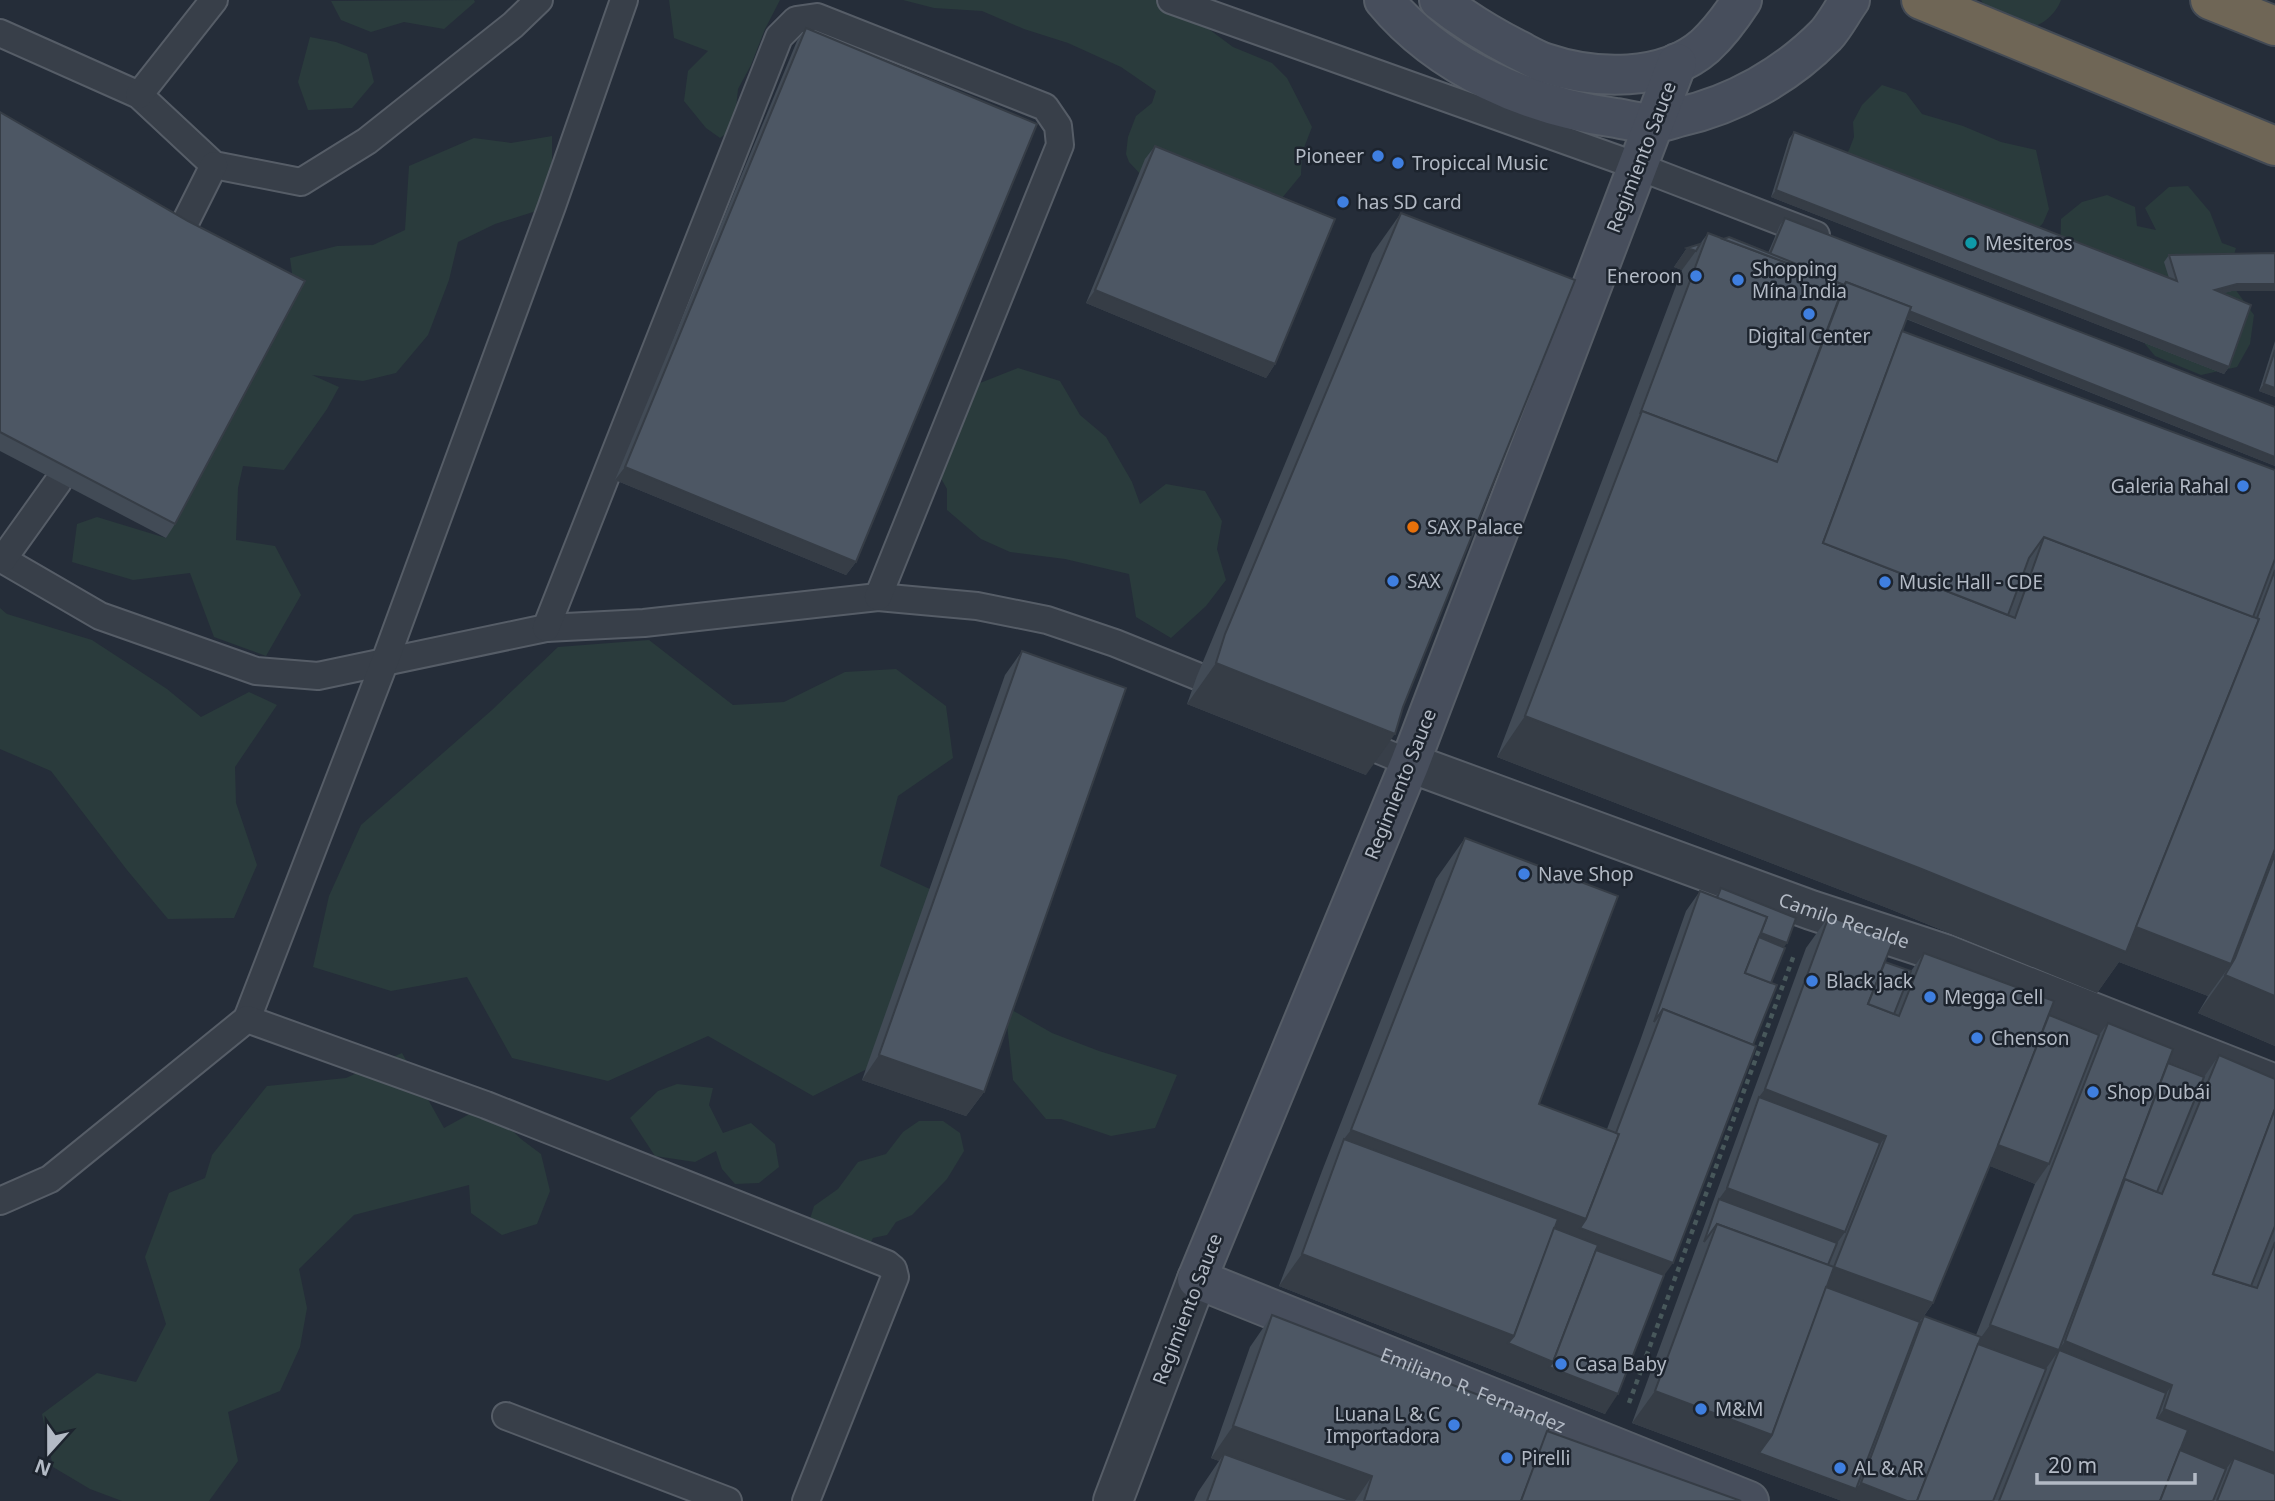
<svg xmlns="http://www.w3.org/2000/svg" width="2275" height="1501" viewBox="0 0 2275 1501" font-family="'Noto Sans',sans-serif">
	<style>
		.green { fill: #2a3b3c }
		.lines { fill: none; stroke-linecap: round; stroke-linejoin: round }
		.lane-casing { stroke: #565d67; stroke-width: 30 }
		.street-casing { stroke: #565d67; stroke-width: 42 }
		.secondary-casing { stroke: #565d67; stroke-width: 42 }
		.highway-casing { stroke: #434a54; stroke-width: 42 }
		.path { stroke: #48585b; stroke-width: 4.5; stroke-dasharray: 5 5; stroke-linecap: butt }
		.lane { stroke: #383f49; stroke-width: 26 }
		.street { stroke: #383f49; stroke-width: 38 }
		.secondary { stroke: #474e5c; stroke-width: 38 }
		.highway { stroke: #6f6656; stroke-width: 38 }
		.wall { fill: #424b56; fill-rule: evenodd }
		.shaded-wall { fill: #363d46 }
		.building { fill: #4d5764; stroke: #363d46; stroke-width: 2 }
		.shop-dot { fill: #3f7fe0; stroke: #1d242e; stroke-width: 2.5 }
		.culture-dot { fill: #0f9aa8; stroke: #1d242e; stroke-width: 2.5 }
		.food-dot { fill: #e8710a; stroke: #1d242e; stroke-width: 2.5 }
		.labels { text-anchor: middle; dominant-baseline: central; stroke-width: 5; stroke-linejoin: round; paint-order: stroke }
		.poi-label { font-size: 19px; fill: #b3bac5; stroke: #1d242e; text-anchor: start }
		.street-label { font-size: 19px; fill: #b3bac5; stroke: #1d242e }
	</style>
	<rect width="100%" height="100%" fill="#252d39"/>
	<g class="green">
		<path d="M474 0 475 2 444 29 404 22 371 32 341 20 331 1Z"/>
		<path d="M669 0H780L765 29 751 65 738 89 734 128 720 138 706 128 684 101 688 71 708 51 674 38Z"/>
		<path d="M903 0H1166L1179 14 1210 30 1233 47 1272 63 1287 78 1312 127 1302 153 1301 175 1282 198 1145 179 1129 162 1126 154 1128 137 1136 116 1152 103 1156 91 1121 67 1068 43 1024 29 982 11 934 8Z"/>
		<path d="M1981 0H2061C2057 12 2042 28 2027 27 2018 27 1999 18 1990 15Z"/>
		<path d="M310 37 336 42 367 54 374 82 352 108 308 110 298 82Z"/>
		<path d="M1882 85 1906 93 1922 114 1963 126 2001 142 2036 150 2049 209 2043 223 2025 243 1837 168 1849 150 1854 137 1853 122 1862 105Z"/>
		<path d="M552 136V206L495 224 458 242 449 280 428 335 396 373 363 381 312 375 339 387 327 409 284 470 243 466 238 488 236 540 275 546 301 595 266 656 214 637 190 573 133 580 72 562 77 524 97 517 166 538 295 295 290 258 337 246 373 245 405 230 409 166 474 138 511 143Z"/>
		<path d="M2188 186 2210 212 2222 243 2236 248 2227 278 2254 315 2250 344 2237 367 2201 375 2155 356 2120 314 2060 264 2061 219 2082 202 2107 195 2135 207 2137 226 2156 230 2145 208 2169 187Z"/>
		<path d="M1018 368 1060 381 1080 415 1106 437 1132 482 1140 504 1166 484 1205 491 1222 521 1217 549 1226 580 1206 606 1171 638 1136 617 1129 574 1065 559 1010 552 981 539 947 510V489L938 473 958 439 962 413 975 385Z"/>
		<path d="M0 608 7 614 92 640 167 689 201 717 249 692 277 705 235 767 236 803 257 865 234 918 168 919 127 870 51 771 0 749Z"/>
		<path d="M649 640 733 705 784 702 845 672 896 669 946 706 953 758 898 796 880 866 945 896 899 1053 813 1096 708 1036 608 1081 512 1058 467 977 391 991 313 967 329 896 361 825 492 710 558 647Z"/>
		<path d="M1005 1006 1052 1033 1099 1051 1177 1075 1155 1128 1111 1136 1061 1119H1046L1013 1080Z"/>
		<path d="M402 1053 444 1128 486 1105 521 1139 541 1154 550 1191 537 1224 502 1235 471 1213 469 1185 354 1215 299 1269 307 1308 300 1347 280 1391 228 1412 238 1461 209 1501H122L90 1489 53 1467 42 1414 97 1373 136 1382 166 1324 145 1257 169 1193 205 1178 212 1155 267 1086 346 1078Z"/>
		<path d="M677 1084 713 1088 709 1105 723 1133 751 1123 775 1144 779 1167 759 1183 735 1184 722 1169 716 1151 695 1162 655 1156 630 1118 658 1091Z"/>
		<path d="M919 1121H943L960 1133 964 1151 947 1179 912 1215 896 1222 887 1235 873 1238 862 1259 853 1266 825 1255 807 1229 814 1206 838 1189 858 1162 886 1154 903 1132Z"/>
	</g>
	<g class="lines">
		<g class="lane-casing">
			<g id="lane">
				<path d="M1171 0 1637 166 1816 235"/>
				<path d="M0 33 139 95 214 165 301 182 367 141 513 25 539 0"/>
				<path d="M139 95 214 0"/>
				<path d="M179 235 214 165"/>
				<path d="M0 558 100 616 256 671 318 676 546 628 644 623 878 597 977 606 1047 620 1115 643 1197 676"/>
				<path d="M3 559 58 482"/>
				<path d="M546 628 779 37 796 20 817 17 1045 107 1058 126 1060 145 878 597"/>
				<path d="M1374 748 1410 763"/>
				<path d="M247 1019 385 661 552 206 624 0"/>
				<path d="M0 1201 50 1179 247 1019 486 1105 887 1264 893 1269 895 1277 806 1501"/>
				<path d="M506 1416 728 1501"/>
			</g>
		</g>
		<g class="street-casing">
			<g id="street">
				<path id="s1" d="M1410 763 1811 910 1945 954 2275 1084"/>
				<path d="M1113 1501 1197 1279"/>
			</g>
		</g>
		<g class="secondary-casing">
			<g id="secondary">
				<path d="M1384 0C1440 68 1531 107 1616 118 1628 120 1642 124 1653 123 1662 123 1671 119 1679 117 1734 105 1787 75 1826 35 1835 25 1842 11 1850 0"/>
				<path d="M1439 0C1465 21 1487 34 1516 49 1526 54 1536 60 1545 63 1595 80 1664 82 1705 46 1720 32 1731 17 1742 0"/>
				<path id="s2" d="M1677 63 1410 763 1197 1279 1749 1501"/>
			</g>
		</g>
		<g class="highway-casing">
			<g id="highway">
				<path d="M1921 0 2275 146"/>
				<path d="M2210 0 2275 26"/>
			</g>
		</g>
		<path class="path" d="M1629 1403 1794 955"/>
		<use href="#lane" class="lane"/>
		<use href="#street" class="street"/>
		<use href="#secondary" class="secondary"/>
		<use href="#highway" class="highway"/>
	</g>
	<g class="wall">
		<path d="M806 28 856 562 846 575 615 480 797 41Z"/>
		<path d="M0 112 175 524 166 538 0 451Z"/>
		<path d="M1794 132 2169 278 2164 262 2169 255 2275 253V291H2232L2223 293 2229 367 2224 374 1771 197 1789 139Z"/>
		<path d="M1155 146 1275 364 1266 378 1086 303 1145 159Z"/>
		<path d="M1401 213 1366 775 1187 704 1197 676 1372 254Z"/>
		<path d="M1785 218 2275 407V466L1906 319 1902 331 2275 470V1046L2198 1013 2208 996 2119 962 2097 993 1890 909 1497 757 1682 270 1674 267 1687 248 1700 244 1708 233 1768 253 1780 225Z"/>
		<path d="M2275 341V397L2259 391Z"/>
		<path d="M1022 651 984 1092 966 1116 862 1080 1005 675Z"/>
		<path d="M1465 838 1539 1104 1607 1129 1640 1041 1686 911 1700 891 1715 897 1721 888 1784 947 1771 983 1753 1045 1664 1275 1605 1414 1279 1286 1322 1171 1436 879Z"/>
		<path d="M1829 916 1885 962 1911 971 1924 953 2049 1015 2099 1035 2108 1023 2168 1063 2204 1077 2219 1055 2275 1079V1501H1842L1632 1423 1806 948ZM1990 1166 2035 1184 1976 1335 1924 1316 1933 1303Z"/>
		<path d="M1272 1315 1547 1431 1741 1501H1194L1198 1492 1219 1461 1211 1458 1250 1347Z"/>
	</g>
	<g class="shaded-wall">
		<path d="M1776 190 2229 367 2224 374 1771 197Z"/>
		<path d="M1687 248 1696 251 1682 270 1674 267Z"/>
		<path d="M2237 284H2275V291H2232L2210 297 2215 290Z"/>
		<path d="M1845 285 2275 457V466L1842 293Z"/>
		<path d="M1095 290 1275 364 1266 378 1086 303Z"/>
		<path d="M2264 384 2275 388V397L2259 391Z"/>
		<path d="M625 467 856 562 846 575 615 480Z"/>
		<path d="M1216 663 1395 734 1366 775 1187 704Z"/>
		<path d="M1525 716 2135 927 2231 964 2208 996 2119 962 2097 993 1890 909 1497 757Z"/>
		<path d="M1760 932 1787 943 1782 950 1757 940Z"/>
		<path d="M2225 975 2275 996V1046L2198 1013Z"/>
		<path d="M879 1055 984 1092 966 1116 862 1080Z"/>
		<path d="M1765 1089 1886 1136 1863 1168 1759 1097Z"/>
		<path d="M1351 1130 1586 1219 1673 1263 1650 1295 1344 1139Z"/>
		<path d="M1995 1144 2049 1164 2035 1184 1982 1163Z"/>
		<path d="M1727 1188 1845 1232 1827 1257 1719 1199Z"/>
		<path d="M1302 1254 1514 1336 1553 1362 1618 1394 1605 1414 1279 1286Z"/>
		<path d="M1834 1267 1933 1303 1910 1335 1815 1300Z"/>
		<path d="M1990 1325 2059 1350 2065 1341 2172 1385 2144 1426 2059 1350 2036 1383 1977 1343Z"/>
		<path d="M1655 1391 1772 1435 1856 1489 1861 1483 1907 1501H1842L1632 1423Z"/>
		<path d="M2164 1409 2275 1453V1501L2234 1458 2217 1482 2135 1450Z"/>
		<path d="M1233 1426 1372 1476 1355 1501H1329L1224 1454 1219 1461 1211 1458Z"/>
	</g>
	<g class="building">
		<path d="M806 28 1037 124 856 562 625 467Z"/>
		<path d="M0 112 188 221 305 281 175 524 0 432Z"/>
		<path d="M1794 132 2177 281 2169 255 2275 253V284H2237L2215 290 2251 305 2229 367 1776 190Z"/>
		<path d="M1155 146 1335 219 1275 364 1095 290Z"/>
		<path d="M1401 213 1575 280 1403 707 1395 734 1216 663 1225 634Z"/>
		<path d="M1785 218 2275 407V457L1909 311 1911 307 1846 282 1844 285 1770 254Z"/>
		<path d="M1708 233 1844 285 1777 462 1642 411 1640 414Z"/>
		<path d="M1729 237 1809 269 1806 270 1723 239Z"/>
		<path d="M1700 244 1696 251 1687 248Z"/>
		<path d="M1846 282 1911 307 1823 543 2015 618 2044 537 2259 619 2126 952 1919 868 1525 716 1642 411 1777 462Z"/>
		<path d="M1902 331 2275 470V559L2253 617 2044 537 2029 558 2008 615 1823 543Z"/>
		<path d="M2275 350V388L2264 384Z"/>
		<path d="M2275 570V849L2231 964 2136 927 2259 619 2257 618Z"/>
		<path d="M1022 651 1126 688 984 1092 879 1055Z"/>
		<path d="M1465 838 1618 896 1539 1104 1619 1134 1586 1219 1351 1130Z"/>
		<path d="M2275 854V996L2225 975 2235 958Z"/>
		<path d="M1721 888 1796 918 1787 943 1761 933 1767 917 1717 898Z"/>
		<path d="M1700 891 1767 917 1745 973 1777 985 1753 1045 1663 1009 1654 1022Z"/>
		<path d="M1829 916 1893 941 1868 1004 1899 1016 1924 953 2054 1001 2004 1131 1933 1303 1834 1267 1886 1136 1765 1089Z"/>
		<path d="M1759 937 1785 948 1771 983 1745 973Z"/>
		<path d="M1885 962 1911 971 1894 1014 1868 1004Z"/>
		<path d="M1663 1009 1756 1046 1673 1263 1580 1228 1586 1219 1619 1134 1616 1133Z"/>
		<path d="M2049 1015 2099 1035 2049 1164 1998 1145Z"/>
		<path d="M2108 1023 2173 1049 2059 1350 2166 1393 2157 1418 2188 1430 2160 1501H1999L2059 1350 1990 1325Z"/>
		<path d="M2219 1055 2275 1079V1109L2213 1274 2257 1288 2275 1242V1453L2164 1409 2172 1385 2065 1341 2125 1179 2162 1194Z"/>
		<path d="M2168 1063 2204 1077 2157 1192 2125 1179 2122 1184Z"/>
		<path d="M1759 1097 1880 1143 1845 1232 1727 1188Z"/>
		<path d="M2275 1109V1226L2251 1286 2213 1274Z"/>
		<path d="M1344 1139 1558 1219 1514 1336 1302 1254Z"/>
		<path d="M1719 1199 1837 1243 1828 1265 1717 1224 1704 1242Z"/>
		<path d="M1717 1224 1834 1267 1772 1435 1655 1391Z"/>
		<path d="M1554 1228 1598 1245 1553 1362 1508 1343 1514 1336Z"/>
		<path d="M1596 1250 1664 1275 1618 1394 1549 1367 1553 1362Z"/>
		<path d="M1826 1287 1920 1322 1856 1489 1759 1453 1772 1435Z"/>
		<path d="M1272 1315 1551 1423 1521 1501H1364L1372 1476 1233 1426Z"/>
		<path d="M1924 1316 1981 1337 1917 1501H1907L1861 1483Z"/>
		<path d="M1978 1344 2046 1369 1993 1501H1917Z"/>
		<path d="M1547 1431 1741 1501H1521Z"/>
		<path d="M2180 1450 2226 1469 2213 1501H2160Z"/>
		<path d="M1224 1454 1352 1501H1207Z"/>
		<path d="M2234 1458 2275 1474V1501H2217Z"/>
	</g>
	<g class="shop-dot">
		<circle cx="1378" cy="156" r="7"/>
		<circle cx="1398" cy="163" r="7"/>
		<circle cx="1343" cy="202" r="7"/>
		<circle cx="1696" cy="276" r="7"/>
		<circle cx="1738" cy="280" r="7"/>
		<circle cx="1809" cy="314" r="7"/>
		<circle cx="2243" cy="486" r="7"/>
		<circle cx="1393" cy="581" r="7"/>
		<circle cx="1885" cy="582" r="7"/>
		<circle cx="1524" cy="874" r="7"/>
		<circle cx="1812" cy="981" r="7"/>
		<circle cx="1930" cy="997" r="7"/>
		<circle cx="1977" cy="1038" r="7"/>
		<circle cx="2093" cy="1092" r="7"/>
		<circle cx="1561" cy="1364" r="7"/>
		<circle cx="1701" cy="1409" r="7"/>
		<circle cx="1454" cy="1425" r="7"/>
		<circle cx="1507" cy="1458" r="7"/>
		<circle cx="1840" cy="1468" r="7"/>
	</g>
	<circle class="culture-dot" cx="1971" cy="243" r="7"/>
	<circle class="food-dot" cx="1413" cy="527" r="7"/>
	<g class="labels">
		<g class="poi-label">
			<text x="1364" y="156" text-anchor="end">Pioneer</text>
			<text x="1412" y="163">Tropiccal Music</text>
			<text x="1357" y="202">has SD card</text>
			<text x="1985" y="243">Mesiteros</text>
			<text x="1752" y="269">Shopping<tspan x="1752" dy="22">Mína India</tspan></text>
			<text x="1682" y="276" text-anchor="end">Eneroon</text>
			<text x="1809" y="336" text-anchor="middle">Digital Center</text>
			<text x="2229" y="486" text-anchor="end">Galeria Rahal</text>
			<text x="1427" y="527">SAX Palace</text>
			<text x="1407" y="581">SAX</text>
			<text x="1899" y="582">Music Hall - CDE</text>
			<text x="1538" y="874">Nave Shop</text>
			<text x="1826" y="981">Black jack</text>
			<text x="1944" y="997">Megga Cell</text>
			<text x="1991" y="1038">Chenson</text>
			<text x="2107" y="1092">Shop Dubái</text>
			<text x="1575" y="1364">Casa Baby</text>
			<text x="1715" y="1409">M&amp;M</text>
			<text x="1440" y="1414" text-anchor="end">Luana L &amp; C<tspan x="1440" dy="22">Importadora</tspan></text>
			<text x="1521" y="1458">Pirelli</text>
			<text x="1854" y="1468">AL &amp; AR</text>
		</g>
		<g class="street-label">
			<text transform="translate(1641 157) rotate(-69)">Regimiento Sauce</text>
			<text transform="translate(1400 784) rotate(-68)">Regimiento Sauce</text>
			<text stroke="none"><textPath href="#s1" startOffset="462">Camilo Recalde</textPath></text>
			<text transform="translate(1187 1309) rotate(-69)">Regimiento Sauce</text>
			<text stroke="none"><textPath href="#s2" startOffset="1605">Emiliano R. Fernandez</textPath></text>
		</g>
	</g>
	<g transform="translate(49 1452) rotate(201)" stroke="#1d242e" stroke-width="5" paint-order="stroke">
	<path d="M0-5L12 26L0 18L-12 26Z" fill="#b3bac5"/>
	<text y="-10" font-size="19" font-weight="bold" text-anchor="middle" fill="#b3bac5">N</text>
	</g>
	<path d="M2037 1473v10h158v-10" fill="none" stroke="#b3bac5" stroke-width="3.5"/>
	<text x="2048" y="1473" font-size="21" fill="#b3bac5" stroke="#1d242e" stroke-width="5" paint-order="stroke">20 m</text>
</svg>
